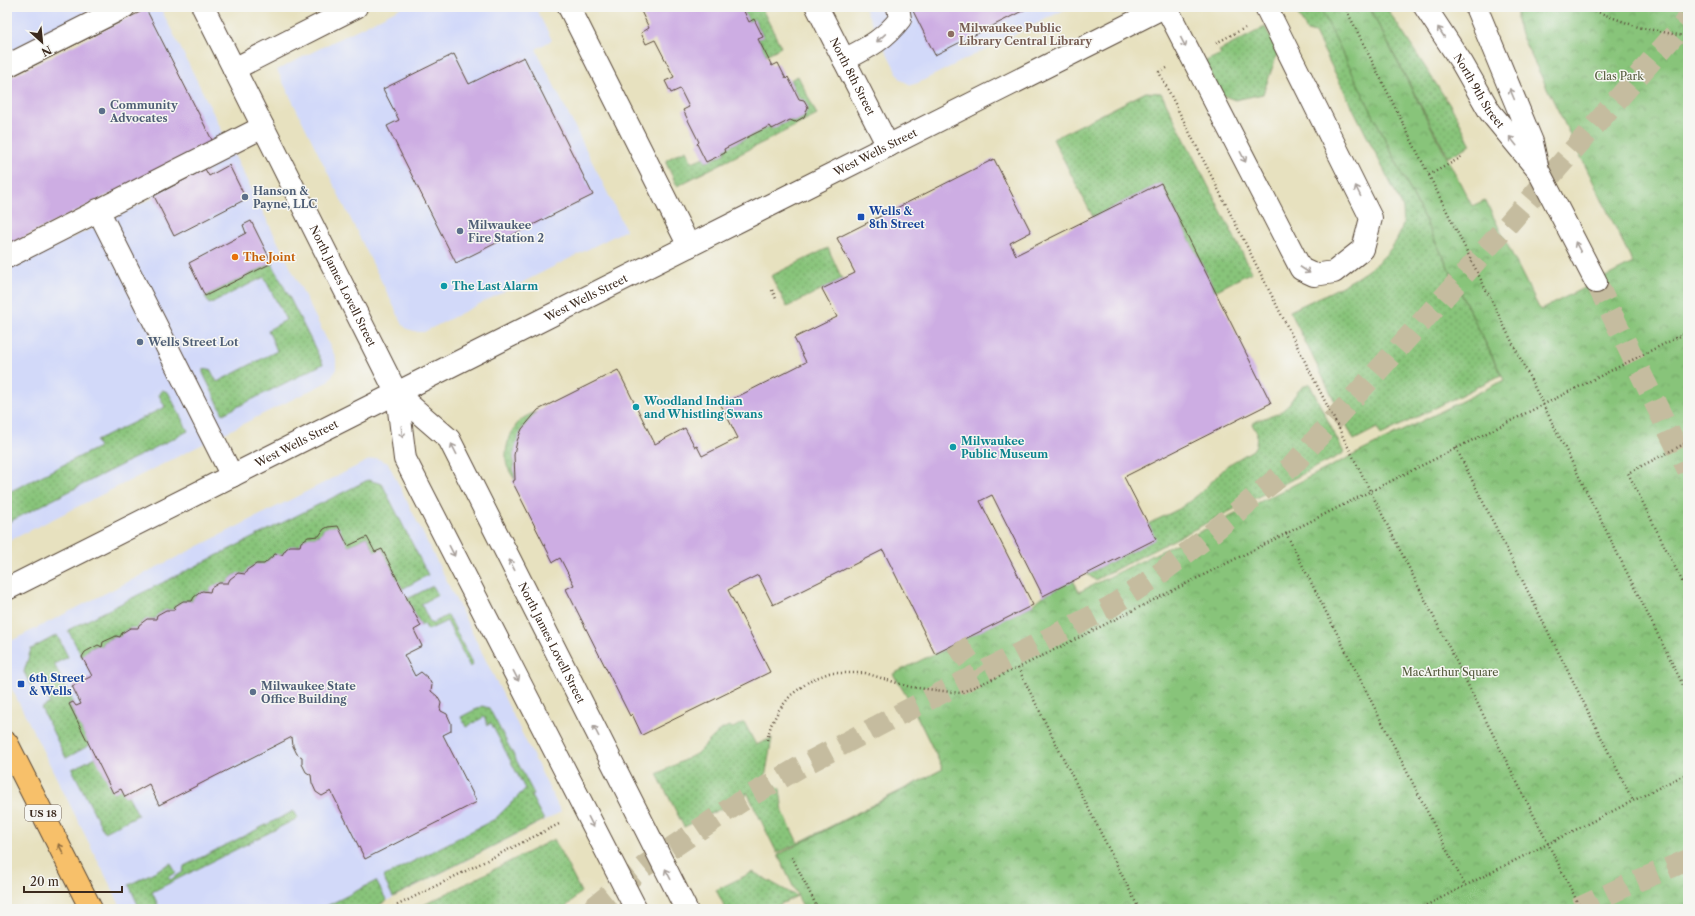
<svg xmlns="http://www.w3.org/2000/svg" width="1695" height="916" viewBox="0 0 1695 916" font-family="'Libre Caslon Text',serif">
	<style>
		.built { fill: #d2d9f9; fill-rule: evenodd }
		.grass { fill: url(#grass-dots); stroke: #62774c }
		.park { fill: url(#park-crowns); stroke: #62774c }
		.building { fill: #cdade3 }
		.lines { fill: none; stroke-linecap: round; stroke-linejoin: round }
		.minor-tunnel { stroke: #c5bc9f; stroke-width: 22; stroke-dasharray: 22 11; stroke-linecap: butt }
		.highway-tunnel { stroke: #c5bc9f; stroke-width: 22; stroke-dasharray: 22 11; stroke-linecap: butt }
		.minor-casing { stroke: #554536; stroke-width: 24 }
		.major-casing { stroke: #554536; stroke-width: 24 }
		.path { stroke: #554536; stroke-width: 2.5; stroke-dasharray: 1 3; stroke-linecap: butt }
		.minor { stroke: #fff; stroke-width: 22 }
		.major { stroke: #f7c06b; stroke-width: 22 }
		.oneway { stroke: #a79f9a }
		.oneway2 { stroke: #906e41 }
		.education-dot { fill: #8d6e63; stroke: #f6f6f2; stroke-width: 1.5 }
		.service-dot { fill: #5c6f8a; stroke: #f6f6f2; stroke-width: 1.5 }
		.transit-dot { fill: #1a4fb4; stroke: #f6f6f2; stroke-width: 1.5 }
		.food-dot { fill: #e8710a; stroke: #f6f6f2; stroke-width: 1.5 }
		.culture-dot { fill: #0f9aa8; stroke: #f6f6f2; stroke-width: 1.5 }
		.labels { text-anchor: middle; dominant-baseline: central; stroke-width: 3; stroke-linejoin: round; paint-order: stroke }
		.shield { fill: #f6f6f2; stroke: #73675e; stroke-width: 1 }
		.shield-label { font-size: 10px; font-weight: bold; fill: #3b2a1e }
		.education-label { font-size: 11px; font-weight: bold; fill: #785e54; stroke: #f6f6f2; text-anchor: start }
		.park-label { font-size: 11px; fill: #52583a; stroke: #f6f6f2 }
		.street-label { font-size: 11px; fill: #3b2a1e; stroke: #f6f6f2 }
		.service-label { font-size: 11px; font-weight: bold; fill: #4e5e75; stroke: #f6f6f2; text-anchor: start }
		.transit-label { font-size: 11px; font-weight: bold; fill: #164399; stroke: #f6f6f2; text-anchor: start }
		.food-label { font-size: 11px; font-weight: bold; fill: #c56008; stroke: #f6f6f2; text-anchor: start }
		.culture-label { font-size: 11px; font-weight: bold; fill: #0d838f; stroke: #f6f6f2; text-anchor: start }
	</style>
	<defs>
		<pattern id="grass-dots" width="8" height="8" patternUnits="userSpaceOnUse"><rect width="8" height="8" fill="#88c47a"/><path d="M2 2h.1M6 6h.1" fill="none" stroke="#709f63" stroke-width="1.8" stroke-linecap="round"/></pattern>
		<pattern id="park-crowns" width="20" height="18" patternUnits="userSpaceOnUse"><rect width="20" height="18" fill="#88c47a"/><path d="M2 6a3 3 0 1 1 6 0M12 15a3 3 0 1 1 6 0" fill="none" stroke="#709f63"/></pattern>
	</defs>
	<rect width="100%" height="100%" fill="#f6f6f2"/>
	<filter id="ink" filterUnits="userSpaceOnUse"><feTurbulence type="fractalNoise" baseFrequency=".025" numOctaves="2"/><feDisplacementMap in="SourceGraphic" scale="8" xChannelSelector="R" yChannelSelector="G"/><feConvolveMatrix kernelMatrix="1 2 1 2 8 2 1 2 1" color-interpolation-filters="sRGB"/></filter>
	<filter id="wash" filterUnits="userSpaceOnUse"><feTurbulence type="fractalNoise" baseFrequency=".012" numOctaves="4" result="noise"/><feDisplacementMap in="SourceGraphic" scale="16" xChannelSelector="R" yChannelSelector="G"/><feGaussianBlur stdDeviation="0.9" result="paint"/><feColorMatrix in="noise" values="0 0 0 0 0 0 0 0 0 0 0 0 0 0 0 0 0 1.4 0 .05"/><feComposite in="paint" operator="in"/></filter>
	<g filter="url(#wash)">
		<rect width="100%" height="100%" fill="#e7e1bf"/>
		<g class="built">
			<path d="M7 7H98L7 53Z"/>
			<path d="M150 7H160L336 358V371L327 382 7 542V79ZM143 178 153 198 21 263 12 243Z"/>
			<path d="M402 7H535L552 40 536 49 626 230 424 332H418L407 329 403 325 277 70Z"/>
			<path d="M864 7H1070L918 83 911 85 901 80 897 73Z"/>
			<path d="M376 458 388 463 391 469 561 812 371 909H122L7 679V643L369 460Z"/>
		</g>
		<g class="grass">
			<path d="M742 7H761L781 47 766 55 758 39 763 37 755 20 749 22Z"/>
			<path d="M1303 7H1320L1501 375 1381 435 1377 428 1354 440 1290 311C1328 292 1392 270 1403 224 1404 219 1403 213 1403 208L1315 33 1307 31 1296 11Z"/>
			<path d="M1369 7H1386L1455 113 1471 145 1448 157Z"/>
			<path d="M1265 27 1278 52 1263 94 1235 100 1222 95 1204 62 1221 54 1219 51Z"/>
			<path d="M798 76 817 115 677 186 666 163 668 159 686 150 692 162 704 157 707 162 725 153 724 149 770 126 772 129 790 120 795 122 804 117 808 107 804 100 799 99 790 80Z"/>
			<path d="M1146 92 1161 93 1252 272 1215 291 1161 183 1093 217 1053 139Z"/>
			<path d="M828 248 842 279 787 307 771 276Z"/>
			<path d="M272 263 323 364 223 414 203 373V370L210 369 217 382 277 351 268 330 286 320 264 277 209 304 205 296Z"/>
			<path d="M1309 383 1344 453 1095 580 1087 574 1155 539 1148 524 1179 509 1198 495 1228 465 1253 450 1256 445 1257 433 1252 424C1262 416 1274 418 1283 410 1294 400 1294 391 1309 383Z"/>
			<path d="M162 390 168 392 188 431 7 523V493L99 447 96 441 165 407 159 395Z"/>
			<path d="M536 412C518 435 510 450 515 480 512 475 509 471 507 466 503 451 510 429 522 419 526 416 531 414 536 412Z"/>
			<path d="M368 480 382 484 428 575 402 589 382 549 375 552 367 537 348 546 324 529 319 536C309 537 304 538 299 546 290 544 286 550 281 556L275 554 263 565C256 562 249 567 245 574 238 572 231 575 228 583 220 582 213 584 210 592 202 591 196 593 192 601 185 600 176 602 174 610 167 608 159 612 156 619 147 617 141 622 137 629 129 626 123 631 120 638L116 636 103 642 102 647 97 645 89 649 82 657 68 630Z"/>
			<path d="M433 586 438 595 421 604 431 624 448 615 473 665 470 667 447 621 428 630 424 624 421 626 407 599Z"/>
			<path d="M57 635 68 657 54 664 73 702 69 704 90 745 66 758 41 708 50 703 40 681 31 686 24 672 31 649Z"/>
			<path d="M909 700 1121 909H829L797 844 777 853 747 792 745 797 684 827 657 774 696 754 717 733V732L729 726 733 728 744 722 756 745 772 738 765 778 780 789 783 812 798 843 943 769Z"/>
			<path d="M482 706 489 708 534 794 531 796 544 820 393 897 383 877 495 819 525 789 491 723 488 725 484 717 466 727 461 717Z"/>
			<path d="M96 757 128 795 138 815 104 832 72 769Z"/>
			<path d="M294 811 298 818 152 892 158 905 151 909H140L129 885 171 863 176 873 168 877 170 880 183 872 184 866Z"/>
			<path d="M554 839 581 892 564 909H416Z"/>
			<path d="M753 872 796 896H797L771 909H726L716 890Z"/>
			<path d="M376 881 387 901 371 909H321Z"/>
		</g>
		<path class="park" d="M1320 7H1369L1472 206 1485 200 1540 310 1633 263 1521 35 1517 20V7H1688V909H804L778 855 943 769 909 700 893 674 1033 605 1043 596 1073 580 1079 592 1504 380Z"/>
		<g id="blocks">
			<g class="building">
				<path d="M639 7H742L749 22 754 19 763 37 758 39 772 66 778 63 786 79 788 77 799 99 804 100 808 107 804 117 795 122 790 120 772 129 770 126 724 149 725 153 706 162 697 144 699 142 683 110 689 107 680 89 671 93 665 81 674 77 655 40 646 44 641 33 649 28Z"/>
				<path d="M911 7H1030L935 55Z"/>
				<path d="M146 9 213 142 12 243 7 234V79Z"/>
				<path d="M454 54 469 84 524 57 593 195 456 263 387 126 399 120 383 89Z"/>
				<path d="M994 159 1031 232 1010 243 1016 255 1161 183 1271 403 1124 477 1156 539 1043 596 992 495 980 501 1033 605 935 654 883 550 773 605 758 575 728 590 770 672 642 735 632 714 630 716 566 589 574 585 560 558 553 562 512 481 515 480 514 455 517 441 522 429 538 410 618 370 655 444 685 428 695 447 697 446 702 456 738 438 721 405 806 362 794 338 837 317 822 289 855 273 837 238Z"/>
				<path d="M229 165 246 199 174 236 154 196 205 169 209 176Z"/>
				<path d="M251 221 272 263 205 296 189 263 246 233 243 225Z"/>
				<path d="M338 526 348 546 367 537 375 552 382 549 421 626 414 630 422 646 404 655 415 676 421 672 428 678 432 685 431 691 437 696 441 703 440 708 441 711 447 714 451 723V731L443 735 477 802 365 859 331 791 322 796 316 792 312 783 311 775 306 772 302 764V757L297 754 293 746 292 737 159 805 149 784 125 797 121 789 113 793 69 704 73 702 76 706 81 704 72 686 92 676 82 657 85 652 98 645 102 647 103 642 112 638 116 636 120 637 122 633 130 628H138L139 625 147 619H156L157 615 166 610H174L175 606 183 601H192L194 597 202 591 210 592 211 588 219 583H228L230 579 238 573 245 574 247 570 256 564H264L275 554 282 555 286 549 290 546H300L301 542 308 537 319 536 324 529 328 527Z"/>
			</g>
		</g>
	</g>
	<g filter="url(#ink)">
		<use href="#blocks" fill-opacity="0" stroke="#554536" stroke-width="1"/>
		<g class="lines">
			<g class="minor-tunnel">
				<path d="M1596 282 1688 470"/>
				<path d="M956 643 979 675"/>
			</g>
			<g class="highway-tunnel">
				<path d="M592 909 646 865 740 802 800 767 900 714 1110 607 1154 578 1202 541 1292 466 1447 294 1688 19"/>
				<path d="M1577 909 1630 884 1688 860"/>
			</g>
			<g class="minor-casing">
				<g id="minor">
					<path id="s1" d="M203 7 397 394 405 459 636 909"/>
					<path d="M569 7 689 246"/>
					<path id="s2" d="M817 7 888 146"/>
					<path d="M1166 7 1301 269 1314 275 1334 272 1363 249 1371 218 1266 7"/>
					<path id="s3" d="M1425 7 1462 63 1490 112 1537 169"/>
					<path d="M1476 7 1532 142 1538 170 1596 282"/>
					<path d="M844 60C867 48 884 40 900 19L898 7"/>
					<path d="M7 66 124 7"/>
					<path d="M234 69 356 7"/>
					<path d="M98 210 232 476"/>
					<path d="M7 257 263 127"/>
					<path id="s4" d="M397 394 449 439 686 909"/>
					<path id="s5" d="M7 589 1164 7"/>
				</g>
			</g>
			<g class="major-casing">
				<path id="major" d="M7 743 91 909"/>
			</g>
			<g class="path">
				<path d="M1345 7 1688 695"/>
				<path d="M1584 7 1638 27 1688 37"/>
				<path d="M1216 43 1245 28"/>
				<path d="M1167 68 1159 72 1581 909"/>
				<path d="M1429 175 1464 156"/>
				<path d="M772 290 777 301"/>
				<path d="M1688 442 1628 473 1688 593"/>
				<path d="M1456 448 1633 801"/>
				<path d="M1286 533 1465 886"/>
				<path d="M1018 668 1139 909"/>
				<path d="M767 740 771 725 779 710 791 695 811 680 829 673H865L910 687 960 693 1018 668 1688 332"/>
				<path d="M792 857 818 909"/>
				<path d="M390 909 561 823"/>
				<path d="M1419 909 1688 773"/>
			</g>
			<use href="#minor" class="minor"/>
			<use href="#major" class="major"/>
		</g>
		<defs><path id="oneway-shaft" d="M-6 0H5M1.5-3L5.5 0L1.5 3" fill="none" stroke-width="1.6" stroke-linecap="round" stroke-linejoin="round"/></defs>
		<g class="oneway">
			<use href="#oneway-shaft" transform="translate(1441 32) rotate(-123)"/>
			<use href="#oneway-shaft" transform="translate(881 38) rotate(137)"/>
			<use href="#oneway-shaft" transform="translate(1183 42) rotate(63)"/>
			<use href="#oneway-shaft" transform="translate(1512 94) rotate(-113)"/>
			<use href="#oneway-shaft" transform="translate(1513 141) rotate(-129)"/>
			<use href="#oneway-shaft" transform="translate(1243 157) rotate(63)"/>
			<use href="#oneway-shaft" transform="translate(1358 191) rotate(-116)"/>
			<use href="#oneway-shaft" transform="translate(1578 247) rotate(-118)"/>
			<use href="#oneway-shaft" transform="translate(1305 270) rotate(33)"/>
			<use href="#oneway-shaft" transform="translate(402 432) rotate(83)"/>
			<use href="#oneway-shaft" transform="translate(454 449) rotate(-117)"/>
			<use href="#oneway-shaft" transform="translate(452 551) rotate(63)"/>
			<use href="#oneway-shaft" transform="translate(512 565) rotate(-117)"/>
			<use href="#oneway-shaft" transform="translate(516 676) rotate(63)"/>
			<use href="#oneway-shaft" transform="translate(596 731) rotate(-117)"/>
			<use href="#oneway-shaft" transform="translate(591 822) rotate(63)"/>
			<use href="#oneway-shaft" transform="translate(668 874) rotate(-117)"/>
		</g>
		<use class="oneway2" href="#oneway-shaft" transform="translate(61 849) rotate(-117)"/>
	</g>
	<circle class="education-dot" cx="951" cy="34" r="4"/>
	<g class="service-dot">
		<circle cx="102" cy="111" r="4"/>
		<circle cx="245" cy="197" r="4"/>
		<circle cx="460" cy="231" r="4"/>
		<circle cx="140" cy="342" r="4"/>
		<circle cx="253" cy="692" r="4"/>
	</g>
	<g class="transit-dot">
		<rect x="857" y="213" width="8" height="8" rx="2"/>
		<rect x="17" y="680" width="8" height="8" rx="2"/>
	</g>
	<circle class="food-dot" cx="235" cy="257" r="4"/>
	<g class="culture-dot">
		<circle cx="444" cy="286" r="4"/>
		<circle cx="636" cy="407" r="4"/>
		<circle cx="953" cy="447" r="4"/>
	</g>
	<g class="labels">
		<rect class="shield" x="25" y="805" width="36" height="16" rx="3"/>
		<g class="shield-label">
			<text x="43" y="813">US 18</text>
		</g>
		<g class="education-label">
			<text x="959" y="28">Milwaukee Public<tspan x="959" dy="13">Library Central Library</tspan></text>
		</g>
		<g class="park-label">
			<text x="1619" y="76">Clas Park</text>
			<text x="1450" y="672">MacArthur Square</text>
		</g>
		<g class="street-label">
			<text stroke="none"><textPath href="#s2" startOffset="78">North 8th Street</textPath></text>
			<text stroke="none"><textPath href="#s3" startOffset="100">North 9th Street</textPath></text>
			<text stroke="none"><textPath href="#s5" startOffset="972">West Wells Street</textPath></text>
			<text stroke="none"><textPath href="#s1" startOffset="312">North James Lovell Street</textPath></text>
			<text stroke="none"><textPath href="#s5" startOffset="648">West Wells Street</textPath></text>
			<text stroke="none"><textPath href="#s5" startOffset="324">West Wells Street</textPath></text>
			<text stroke="none"><textPath href="#s4" startOffset="297">North James Lovell Street</textPath></text>
		</g>
		<g class="service-label">
			<text x="110" y="105">Community<tspan x="110" dy="13">Advocates</tspan></text>
			<text x="253" y="191">Hanson &amp;<tspan x="253" dy="13">Payne, LLC</tspan></text>
			<text x="468" y="225">Milwaukee<tspan x="468" dy="13">Fire Station 2</tspan></text>
			<text x="148" y="342">Wells Street Lot</text>
			<text x="261" y="686">Milwaukee State<tspan x="261" dy="13">Office Building</tspan></text>
		</g>
		<g class="transit-label">
			<text x="869" y="211">Wells &amp;<tspan x="869" dy="13">8th Street</tspan></text>
			<text x="29" y="678">6th Street<tspan x="29" dy="13">&amp; Wells</tspan></text>
		</g>
		<g class="food-label">
			<text x="243" y="257">The Joint</text>
		</g>
		<g class="culture-label">
			<text x="452" y="286">The Last Alarm</text>
			<text x="644" y="401">Woodland Indian<tspan x="644" dy="13">and Whistling Swans</tspan></text>
			<text x="961" y="441">Milwaukee<tspan x="961" dy="13">Public Museum</tspan></text>
		</g>
	</g>
	<rect width="1695" height="916" fill="none" stroke="#f6f6f2" stroke-width="24"/>
	<g transform="translate(42 42) rotate(153)" stroke="#f6f6f2" stroke-width="3" paint-order="stroke">
	<path d="M0-3L7 15L0 10L-7 15Z" fill="#3b2a1e"/>
	<text y="-6" font-size="11" font-weight="bold" text-anchor="middle" fill="#3b2a1e">N</text>
	</g>
	<path d="M24 886v6h98v-6" fill="none" stroke="#3b2a1e" stroke-width="2"/>
	<text x="30" y="886" font-size="12" fill="#3b2a1e" stroke="#f6f6f2" stroke-width="3" paint-order="stroke">20 m</text>
</svg>
